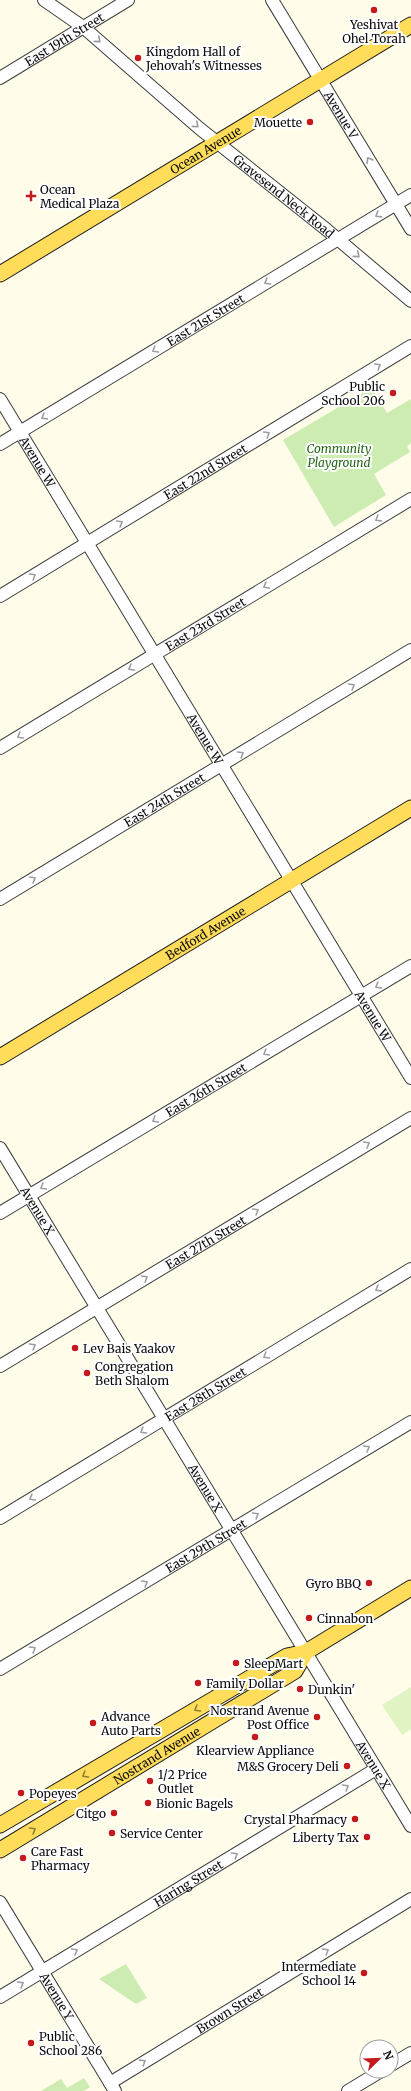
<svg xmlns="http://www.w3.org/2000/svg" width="411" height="2091" viewBox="0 0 411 2091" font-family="Merriweather,serif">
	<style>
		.green { fill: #cdecb1 }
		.pitch { fill: #e0f3c3 }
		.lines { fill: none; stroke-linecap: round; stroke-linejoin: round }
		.minor-casing { stroke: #3e3e3e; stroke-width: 14 }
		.major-casing { stroke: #1c1c1c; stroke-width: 17 }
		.minor { stroke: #fff; stroke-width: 12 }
		.major { stroke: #ffdd5a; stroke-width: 15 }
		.oneway { stroke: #9d9d9d }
		.oneway2 { stroke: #917e36 }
		.poi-dot { fill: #c5191b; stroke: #fff; stroke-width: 1.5 }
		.labels { text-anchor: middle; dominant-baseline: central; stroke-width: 4; stroke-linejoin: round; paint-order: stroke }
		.poi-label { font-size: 12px; fill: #0b0b0b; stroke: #fff; text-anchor: start }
		.street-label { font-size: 12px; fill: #0b0b0b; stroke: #fff }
		.park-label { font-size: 12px; font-style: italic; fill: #256717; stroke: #fff }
	</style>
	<rect width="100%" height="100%" fill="#fffcea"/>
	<g class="green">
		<path d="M371 388 387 413 411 399V443L407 446 410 452 374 474 386 495 334 527 283 440Z"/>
		<path d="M126 1964 147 1998 136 2004 99 1979Z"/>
		<path d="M84 2078 90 2087 84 2091H41L61 2079 67 2088Z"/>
	</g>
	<path class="pitch" d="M411 1687V1729L402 1735 382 1705Z"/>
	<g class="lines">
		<g class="minor-casing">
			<g id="minor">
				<path id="s1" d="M44 0 83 27 199 128 327 230 411 301"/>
				<path id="s2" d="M272 0 411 229"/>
				<path id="s3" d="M0 78 128 0"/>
				<path id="s4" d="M0 399 411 1078"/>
				<path id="s5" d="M0 444 411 195"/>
				<path id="s6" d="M0 596 411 346"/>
				<path id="s7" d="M0 748 411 499"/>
				<path id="s8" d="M0 899 411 650"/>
				<path id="s9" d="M0 1148 411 1826"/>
				<path id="s10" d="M0 1213 411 966"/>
				<path id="s11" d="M0 1366 411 1118"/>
				<path id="s12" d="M0 1518 411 1269"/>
				<path id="s13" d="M0 1669 411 1422"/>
				<path id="s14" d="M0 1902 115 2091"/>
				<path id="s15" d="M0 1997 376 1769"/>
				<path d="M391 2065 411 2053"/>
				<path id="s16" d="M110 2083 411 1899"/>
				<path d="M348 2091 381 2071"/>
			</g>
		</g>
		<g class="major-casing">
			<g id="major">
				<path id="s17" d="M0 274 411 25"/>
				<path id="s18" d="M0 1057 411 808"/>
				<path d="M0 1825 287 1656 306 1652 411 1588"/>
				<path id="s19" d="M0 1850 295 1671 306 1652"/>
			</g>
		</g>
		<use href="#minor" class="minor"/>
		<use href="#major" class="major"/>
	</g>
	<defs><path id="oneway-chevron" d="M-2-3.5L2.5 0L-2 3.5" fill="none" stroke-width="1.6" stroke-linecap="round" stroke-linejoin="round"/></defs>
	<g class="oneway">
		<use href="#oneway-chevron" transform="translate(98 40) rotate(41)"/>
		<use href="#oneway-chevron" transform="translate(196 125) rotate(40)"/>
		<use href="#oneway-chevron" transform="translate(369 160) rotate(-121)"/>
		<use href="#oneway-chevron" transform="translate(378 215) rotate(148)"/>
		<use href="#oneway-chevron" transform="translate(357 255) rotate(40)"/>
		<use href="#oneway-chevron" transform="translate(267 282) rotate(149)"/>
		<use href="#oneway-chevron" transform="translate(155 350) rotate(149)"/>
		<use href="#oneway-chevron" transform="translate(378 366) rotate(-31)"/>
		<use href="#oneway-chevron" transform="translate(44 417) rotate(149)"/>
		<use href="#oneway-chevron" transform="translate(267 434) rotate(-31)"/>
		<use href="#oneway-chevron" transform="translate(378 519) rotate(149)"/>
		<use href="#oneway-chevron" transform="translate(120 523) rotate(-31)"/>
		<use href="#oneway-chevron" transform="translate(33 576) rotate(-31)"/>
		<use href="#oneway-chevron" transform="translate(266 586) rotate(149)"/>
		<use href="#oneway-chevron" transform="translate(131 668) rotate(149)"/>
		<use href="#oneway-chevron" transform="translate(352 686) rotate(-31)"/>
		<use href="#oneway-chevron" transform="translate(20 736) rotate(149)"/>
		<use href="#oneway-chevron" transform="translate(241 754) rotate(-31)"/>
		<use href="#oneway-chevron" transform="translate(33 879) rotate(-31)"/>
		<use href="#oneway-chevron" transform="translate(378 986) rotate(149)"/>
		<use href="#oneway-chevron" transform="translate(266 1053) rotate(149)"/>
		<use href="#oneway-chevron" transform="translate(155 1120) rotate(149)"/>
		<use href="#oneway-chevron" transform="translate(367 1144) rotate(-31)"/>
		<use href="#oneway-chevron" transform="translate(43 1187) rotate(149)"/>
		<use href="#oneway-chevron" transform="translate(256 1211) rotate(-31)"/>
		<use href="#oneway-chevron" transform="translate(145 1278) rotate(-31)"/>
		<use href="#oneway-chevron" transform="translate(378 1289) rotate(149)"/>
		<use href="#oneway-chevron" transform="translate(33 1346) rotate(-31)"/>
		<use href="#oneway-chevron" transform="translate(266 1356) rotate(149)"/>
		<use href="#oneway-chevron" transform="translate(143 1431) rotate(149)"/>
		<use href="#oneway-chevron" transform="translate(367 1448) rotate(-31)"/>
		<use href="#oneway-chevron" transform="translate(32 1498) rotate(149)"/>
		<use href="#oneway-chevron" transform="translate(256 1515) rotate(-31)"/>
		<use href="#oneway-chevron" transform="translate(145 1583) rotate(-31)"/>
		<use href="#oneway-chevron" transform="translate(33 1649) rotate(-31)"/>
		<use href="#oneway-chevron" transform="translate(346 1787) rotate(-31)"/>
		<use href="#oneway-chevron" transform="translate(235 1855) rotate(-31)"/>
		<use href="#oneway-chevron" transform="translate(75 1951) rotate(-31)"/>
		<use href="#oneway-chevron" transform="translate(326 1951) rotate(-31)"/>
		<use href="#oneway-chevron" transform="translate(21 1984) rotate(-31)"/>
		<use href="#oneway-chevron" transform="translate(143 2062) rotate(-32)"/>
	</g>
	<g class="oneway2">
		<use href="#oneway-chevron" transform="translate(197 1709) rotate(149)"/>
		<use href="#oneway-chevron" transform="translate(85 1775) rotate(149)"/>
		<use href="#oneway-chevron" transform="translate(33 1830) rotate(-31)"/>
	</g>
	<g class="poi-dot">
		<circle cx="374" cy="10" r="4"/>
		<circle cx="138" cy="58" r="4"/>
		<circle cx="310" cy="122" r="4"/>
		<path d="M29 190h4v4h4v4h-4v4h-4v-4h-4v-4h4z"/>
		<circle cx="393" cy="393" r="4"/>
		<circle cx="75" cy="1348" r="4"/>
		<circle cx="87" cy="1373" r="4"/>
		<circle cx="369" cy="1583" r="4"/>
		<circle cx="309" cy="1618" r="4"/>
		<circle cx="236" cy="1663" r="4"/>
		<circle cx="198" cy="1683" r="4"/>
		<circle cx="300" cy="1689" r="4"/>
		<circle cx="317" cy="1717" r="4"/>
		<circle cx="93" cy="1723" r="4"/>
		<circle cx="255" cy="1737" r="4"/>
		<circle cx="347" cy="1766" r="4"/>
		<circle cx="150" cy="1781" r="4"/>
		<circle cx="21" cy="1793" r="4"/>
		<circle cx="148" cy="1803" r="4"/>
		<circle cx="114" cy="1813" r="4"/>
		<circle cx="355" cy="1819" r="4"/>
		<circle cx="112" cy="1833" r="4"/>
		<circle cx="367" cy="1837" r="4"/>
		<circle cx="23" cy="1858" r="4"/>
		<circle cx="364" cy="1973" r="4"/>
		<circle cx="31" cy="2043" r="4"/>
	</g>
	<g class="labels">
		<g class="poi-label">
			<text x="374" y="24" text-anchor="middle">Yeshivat<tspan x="374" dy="14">Ohel Torah</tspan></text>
			<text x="146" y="51">Kingdom Hall of<tspan x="146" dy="14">Jehovah's Witnesses</tspan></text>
			<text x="302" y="122" text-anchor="end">Mouette</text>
			<text x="40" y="189">Ocean<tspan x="40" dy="14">Medical Plaza</tspan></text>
			<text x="385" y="386" text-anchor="end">Public<tspan x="385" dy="14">School 206</tspan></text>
			<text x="83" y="1348">Lev Bais Yaakov</text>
			<text x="95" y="1366">Congregation<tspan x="95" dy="14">Beth Shalom</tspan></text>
			<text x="361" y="1583" text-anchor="end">Gyro BBQ</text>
			<text x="317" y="1618">Cinnabon</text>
			<text x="244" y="1663">SleepMart</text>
			<text x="206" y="1683">Family Dollar</text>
			<text x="308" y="1689">Dunkin'</text>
			<text x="309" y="1710" text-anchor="end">Nostrand Avenue<tspan x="309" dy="14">Post Office</tspan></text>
			<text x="101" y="1716">Advance<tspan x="101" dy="14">Auto Parts</tspan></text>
			<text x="255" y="1750" text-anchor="middle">Klearview Appliance</text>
			<text x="339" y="1766" text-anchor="end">M&amp;S Grocery Deli</text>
			<text x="158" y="1774">1/2 Price<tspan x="158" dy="14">Outlet</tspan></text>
			<text x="29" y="1793">Popeyes</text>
			<text x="156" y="1803">Bionic Bagels</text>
			<text x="106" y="1813" text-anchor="end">Citgo</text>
			<text x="347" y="1819" text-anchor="end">Crystal Pharmacy</text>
			<text x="120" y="1833">Service Center</text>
			<text x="359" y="1837" text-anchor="end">Liberty Tax</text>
			<text x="31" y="1851">Care Fast<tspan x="31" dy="14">Pharmacy</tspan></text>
			<text x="356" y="1966" text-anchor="end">Intermediate<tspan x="356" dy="14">School 14</tspan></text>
			<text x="39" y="2036">Public<tspan x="39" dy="14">School 286</tspan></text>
		</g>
		<g class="street-label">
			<text stroke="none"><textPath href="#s3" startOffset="75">East 19th Street</textPath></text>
			<text stroke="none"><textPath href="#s2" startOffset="134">Avenue V</textPath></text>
			<text stroke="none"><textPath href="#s17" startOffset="240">Ocean Avenue</textPath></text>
			<text stroke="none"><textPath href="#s1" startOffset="310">Gravesend Neck Road</textPath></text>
			<text stroke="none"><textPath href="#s5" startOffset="240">East 21st Street</textPath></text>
			<text stroke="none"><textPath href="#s4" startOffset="73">Avenue W</textPath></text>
			<text stroke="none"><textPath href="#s6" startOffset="240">East 22nd Street</textPath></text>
			<text stroke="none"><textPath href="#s7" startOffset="240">East 23rd Street</textPath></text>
			<text stroke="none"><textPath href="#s4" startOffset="397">Avenue W</textPath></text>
			<text stroke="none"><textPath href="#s8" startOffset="192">East 24th Street</textPath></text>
			<text stroke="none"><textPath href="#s18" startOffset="240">Bedford Avenue</textPath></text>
			<text stroke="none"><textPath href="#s4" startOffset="721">Avenue W</textPath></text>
			<text stroke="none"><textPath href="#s10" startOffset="240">East 26th Street</textPath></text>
			<text stroke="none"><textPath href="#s9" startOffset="73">Avenue X</textPath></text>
			<text stroke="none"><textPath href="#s11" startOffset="240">East 27th Street</textPath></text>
			<text stroke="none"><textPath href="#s12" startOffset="240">East 28th Street</textPath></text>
			<text stroke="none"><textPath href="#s9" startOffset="397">Avenue X</textPath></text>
			<text stroke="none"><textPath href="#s13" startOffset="240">East 29th Street</textPath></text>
			<text stroke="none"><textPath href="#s19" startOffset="183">Nostrand Avenue</textPath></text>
			<text stroke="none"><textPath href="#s9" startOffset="721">Avenue X</textPath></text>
			<text stroke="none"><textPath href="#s15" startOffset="220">Haring Street</textPath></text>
			<text stroke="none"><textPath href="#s14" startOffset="110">Avenue Y</textPath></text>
			<text stroke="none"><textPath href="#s16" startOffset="140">Brown Street</textPath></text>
		</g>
		<g class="park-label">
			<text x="339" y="448">Community<tspan x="339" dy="14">Playground</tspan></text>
		</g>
	</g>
	<g transform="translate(379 2059) rotate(67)"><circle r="19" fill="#ffffff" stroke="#9d9d9d"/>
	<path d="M0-3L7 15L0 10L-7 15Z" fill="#c5191b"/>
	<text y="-6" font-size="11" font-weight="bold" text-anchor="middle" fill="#0b0b0b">N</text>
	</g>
</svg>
